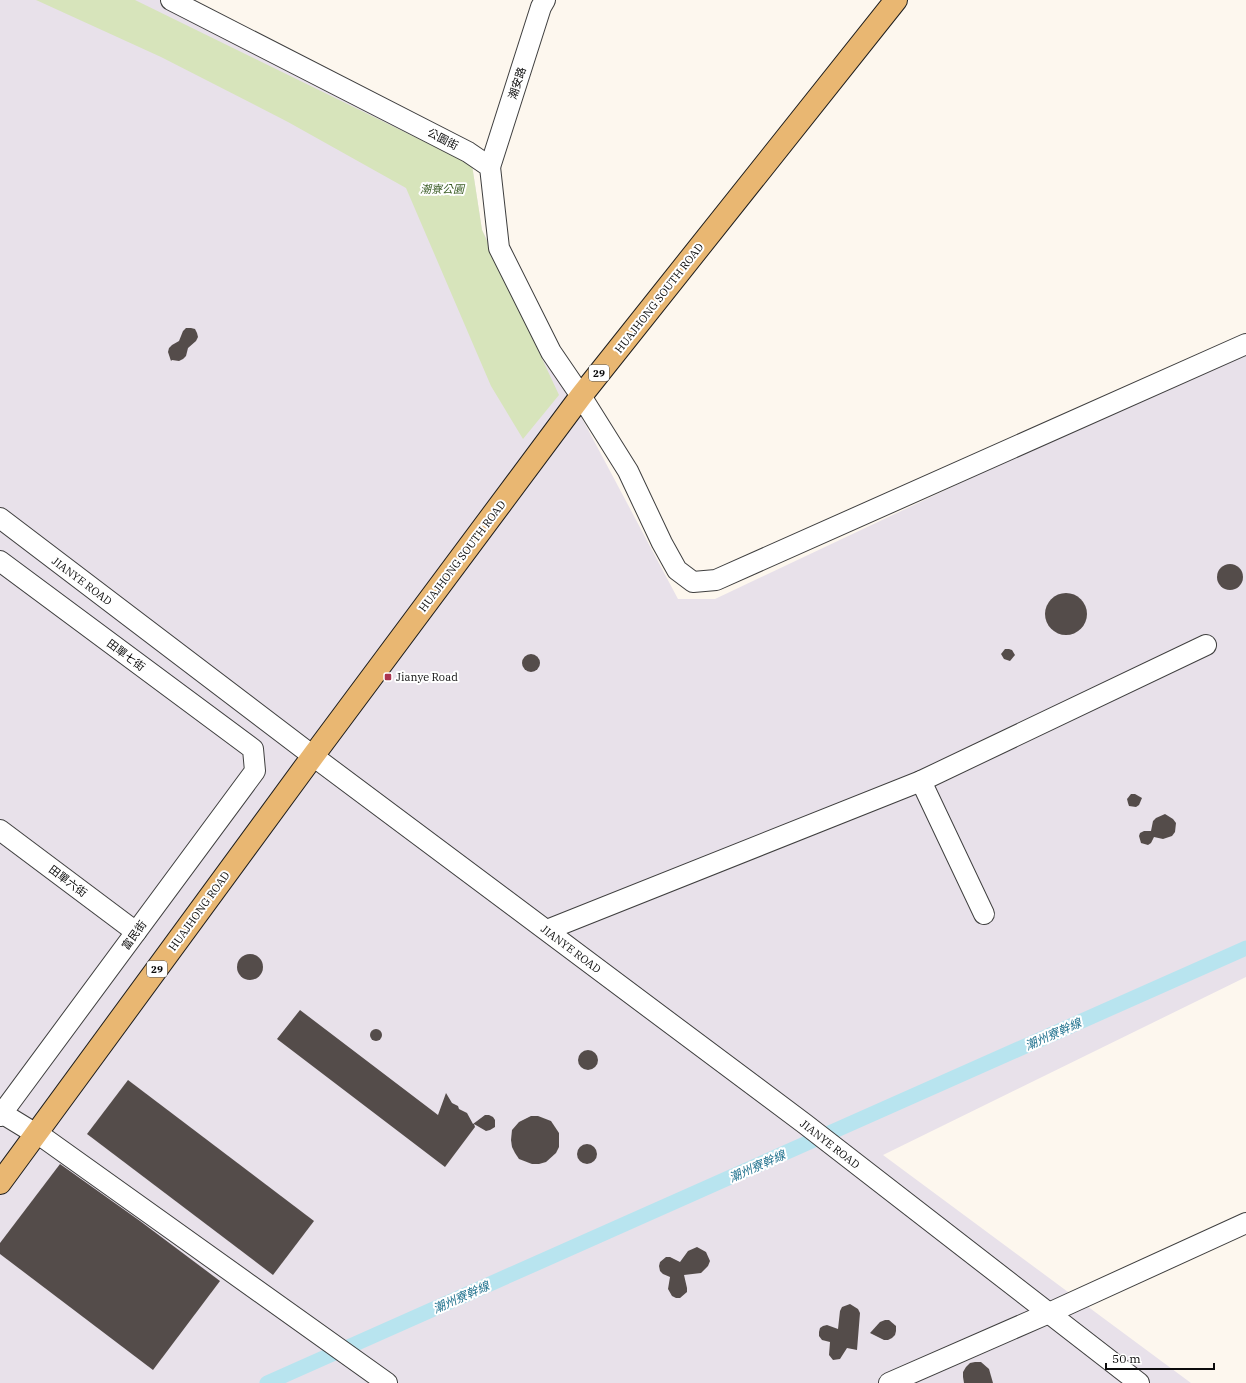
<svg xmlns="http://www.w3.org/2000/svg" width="1246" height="1383" viewBox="0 0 1246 1383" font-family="'IBM Plex Serif','Noto Sans TC',serif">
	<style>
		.industrial { fill: #e8e1ea }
		.green { fill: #d7e4bb }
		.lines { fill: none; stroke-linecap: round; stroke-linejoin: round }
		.canal { stroke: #b8e4ef; stroke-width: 15 }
		.building { fill: #544c4a }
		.minor-casing { stroke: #3f3f3f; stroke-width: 22 }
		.major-casing { stroke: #1d1d1d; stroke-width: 24 }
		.minor { stroke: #fff; stroke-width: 20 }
		.major { stroke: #e9b772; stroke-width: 22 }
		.poi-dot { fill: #ac344f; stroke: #fff; stroke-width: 1.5 }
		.labels { text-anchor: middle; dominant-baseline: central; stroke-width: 4; stroke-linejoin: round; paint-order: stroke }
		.shield { fill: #fff; stroke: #555; stroke-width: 1 }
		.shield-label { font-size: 10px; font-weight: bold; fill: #0c0c0c }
		.street-label { font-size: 11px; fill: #0c0c0c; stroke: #fff }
		.park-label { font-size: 11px; font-style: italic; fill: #3a5c24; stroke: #fff }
		.poi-label { font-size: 11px; fill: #0c0c0c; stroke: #fff; text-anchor: start }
		.water-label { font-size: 12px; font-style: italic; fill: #247490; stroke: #fff }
	</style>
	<rect width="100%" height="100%" fill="#fdf7ee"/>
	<path class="industrial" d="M0 0H162L472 165 482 230 678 599H715L1246 348V977L883 1155 1191 1383H0Z"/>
	<path class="green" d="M36 0H135L472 165 482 230 559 395 523 439 491 386 406 188 288 122 161 57Z"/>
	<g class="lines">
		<path class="canal" d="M267 1383 1246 948"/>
	</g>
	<g class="building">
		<path d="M186 328H191L195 329 197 333 198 337 196 341 188 348 186 356 183 359 179 361 172 360 171 361 168 352 169 348 172 345 179 341 183 331Z"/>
		<circle cx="1230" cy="577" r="13"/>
		<circle cx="1066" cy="614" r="21"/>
		<path d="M1005 649H1009L1012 650 1015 655 1010 661 1004 659 1001 654Z"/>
		<circle cx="531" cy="663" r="9"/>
		<path d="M1131 794H1135L1142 798 1139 805 1136 807 1129 806 1128 803 1127 799Z"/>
		<path d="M1165 814 1173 819 1176 823 1175 832 1172 836 1163 839 1154 837 1151 843 1148 845 1141 843 1139 836 1140 833 1144 831H1151L1153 821 1156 818Z"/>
		<circle cx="250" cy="967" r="13"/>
		<path d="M300 1010 438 1115 446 1093 452 1103 458 1106 459 1109 467 1113 473 1124 485 1115H489L493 1117 495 1120V1127L490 1130 486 1131 474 1124 475 1127 445 1167 277 1039Z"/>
		<circle cx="376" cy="1035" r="6"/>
		<circle cx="588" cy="1060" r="10"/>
		<path d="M128 1080 314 1221 273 1275 87 1134Z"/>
		<path d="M531 1116H538L551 1121 559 1133V1147L556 1153 546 1162 539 1164H532L519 1159 515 1153 512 1147 511 1140 512 1130 519 1122Z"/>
		<circle cx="587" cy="1154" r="10"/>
		<path d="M60 1164 140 1221 220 1281 153 1370 0 1254V1243Z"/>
		<path d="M697 1247 706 1252 710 1261 708 1266 701 1273 684 1275 687 1288V1292L680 1298H676L672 1296 668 1289 670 1277 663 1274 660 1271 659 1266 660 1262 666 1257H670L680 1262 688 1251Z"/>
		<path d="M850 1304 858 1309 860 1313 857 1350 847 1348 840 1359 833 1360 829 1355 830 1342 822 1340 819 1336V1332L820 1328 823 1326 827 1325 838 1329 840 1311 842 1307Z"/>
		<path d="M885 1320H889L896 1326V1331L895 1335 892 1338 888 1340H884L870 1333 880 1322Z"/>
		<path d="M975 1362H981L989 1369 993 1383H964L963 1377V1372L966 1367 970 1363Z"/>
	</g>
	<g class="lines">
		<g class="minor-casing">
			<g id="minor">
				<path d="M171 0 468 152 490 167 499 248 551 352 581 396 628 471 662 543 677 570 693 582 716 580 1246 344"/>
				<path d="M490 167 541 7 545 0"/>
				<path d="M0 518 313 756 805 1124 1139 1383"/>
				<path d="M0 561 253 749 255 771 0 1116"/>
				<path d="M921 781 984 914"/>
				<path d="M0 830 136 932"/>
				<path d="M547 930 921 781 1206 645"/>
				<path d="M0 1112 36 1134 37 1133 387 1383"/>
				<path d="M889 1383 1049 1313 1246 1223"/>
			</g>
		</g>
		<g class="major-casing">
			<path id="major" d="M0 1183 313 756 581 396 896 0"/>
		</g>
		<use href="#minor" class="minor"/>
		<use href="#major" class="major"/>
	</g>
	<rect class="poi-dot" x="384" y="673" width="8" height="8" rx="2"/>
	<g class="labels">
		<g class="shield">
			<rect x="589" y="365" width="20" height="16" rx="3"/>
			<rect x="147" y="961" width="20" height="16" rx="3"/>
		</g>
		<g class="shield-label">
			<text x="599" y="373">29</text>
			<text x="157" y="969">29</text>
		</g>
		<g class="street-label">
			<text transform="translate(517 83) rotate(-72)">潮安路</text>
			<text transform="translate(443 139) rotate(27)">公園街</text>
			<text transform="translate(659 298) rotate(-52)">HUAJHONG SOUTH ROAD</text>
			<text transform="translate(462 556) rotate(-53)">HUAJHONG SOUTH ROAD</text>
			<text transform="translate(82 581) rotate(37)">JIANYE ROAD</text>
			<text transform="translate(126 655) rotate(37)">田單七街</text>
			<text transform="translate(68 881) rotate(37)">田單六街</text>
			<text transform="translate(199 911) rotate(-54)">HUAJHONG ROAD</text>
			<text transform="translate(134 935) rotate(-54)">富民街</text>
			<text transform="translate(571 949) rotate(37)">JIANYE ROAD</text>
			<text transform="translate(830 1144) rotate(38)">JIANYE ROAD</text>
		</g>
		<g class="park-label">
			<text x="442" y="189">潮寮公園</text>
		</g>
		<g class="poi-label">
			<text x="396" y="677">Jianye Road</text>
		</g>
		<g class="water-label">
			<text transform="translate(1053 1034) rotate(-24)">潮州寮幹線</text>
			<text transform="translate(757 1166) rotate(-24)">潮州寮幹線</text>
			<text transform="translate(461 1297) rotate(-24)">潮州寮幹線</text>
		</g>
	</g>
	<path d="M1106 1363v6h108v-6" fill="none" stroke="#0c0c0c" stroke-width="2"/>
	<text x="1112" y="1363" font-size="12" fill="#0c0c0c" stroke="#ffffff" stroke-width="3" paint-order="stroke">50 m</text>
</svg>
